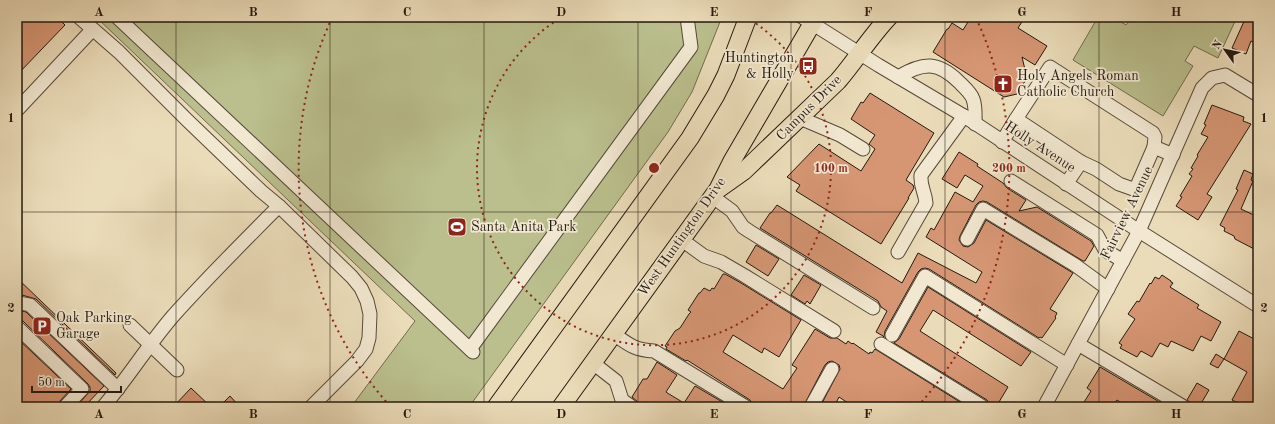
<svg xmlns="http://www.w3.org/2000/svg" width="1275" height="424" viewBox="0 0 1275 424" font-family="'Old Standard TT',serif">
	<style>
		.green { fill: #babf8d; stroke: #706c4e }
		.building { fill: #d69674; stroke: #25190f }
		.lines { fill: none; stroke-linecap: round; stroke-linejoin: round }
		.minor-casing { stroke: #564a3a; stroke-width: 15 }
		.major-casing { stroke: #25190f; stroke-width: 19 }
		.minor { stroke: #f2e8d2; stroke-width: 13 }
		.major { stroke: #ebdcb9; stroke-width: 17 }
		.grid { fill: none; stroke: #25190f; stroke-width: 1; stroke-opacity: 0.55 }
		.ring { fill: none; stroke: #8f2418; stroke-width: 2; stroke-dasharray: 2 4 }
		.labels { text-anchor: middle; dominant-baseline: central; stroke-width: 3.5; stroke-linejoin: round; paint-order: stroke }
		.poi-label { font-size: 14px; fill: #25190f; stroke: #f2e8d2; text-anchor: start }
		.street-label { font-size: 14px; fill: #25190f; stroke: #f2e8d2 }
		.centre { fill: #8f2418; stroke: #f2e8d2; stroke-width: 2 }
		.ring-label { font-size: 12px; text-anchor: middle; font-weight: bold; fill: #8f2418; stroke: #f2e8d2; stroke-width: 3.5; stroke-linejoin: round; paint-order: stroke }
		.neatline { fill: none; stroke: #25190f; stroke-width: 1.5 }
		.grid-label { font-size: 13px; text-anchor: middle; font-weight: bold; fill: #25190f }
	</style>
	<rect width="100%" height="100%" fill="#ebdcb9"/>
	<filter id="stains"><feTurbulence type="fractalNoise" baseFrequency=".005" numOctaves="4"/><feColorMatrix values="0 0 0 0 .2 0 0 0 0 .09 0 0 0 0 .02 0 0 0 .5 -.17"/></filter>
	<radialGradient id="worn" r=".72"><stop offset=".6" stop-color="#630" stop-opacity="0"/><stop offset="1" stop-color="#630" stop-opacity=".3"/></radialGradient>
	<g class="green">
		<path d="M96 17H722L692 92 668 132 469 407H351L415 321Z"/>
		<path d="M1098 17H1113L1126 25 1132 17H1237L1218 58 1194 46 1185 61 1193 66 1163 116 1073 60Z"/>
	</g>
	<g class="building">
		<path d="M17 17H57L65 25 17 75Z"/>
		<path d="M971 17H1025L1018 28 1047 46 1035 65 1022 57 1027 78 1017 94 1004 97 933 52 947 29H948L952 23 963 30Z"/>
		<path d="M1246 17H1258V42L1256 41 1255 43 1251 41 1246 54 1232 48Z"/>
		<path d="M870 93 934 133 906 180 913 185 914 188 908 198H909L881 244 796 191 800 185 787 177 819 144 861 171 875 149 869 144 875 135 851 119 861 102 863 103Z"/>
		<path d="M1212 105 1244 117 1243 121 1251 124 1207 194 1212 197 1198 220 1176 206 1182 197 1180 196 1192 176 1189 174 1193 169 1191 168 1198 156 1197 155 1208 137 1201 134 1206 125 1204 124Z"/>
		<path d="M959 152 978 164 977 166 1003 183 1007 188 1026 200 1019 211 1037 207 1091 241 1094 246 1085 261H1083L987 202 983 201 979 202 976 205 960 236 959 240 963 246 968 247 974 243 986 220 1073 273 1050 309 1057 313 1055 317 1056 318 1042 338 1040 337 1039 338 929 269 925 268 921 269 918 272 885 331 884 337 883 336 876 332 887 311 881 307 878 301 760 228 770 213H771L777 205 902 283 918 253 976 283 982 272 926 237 931 228 934 230 955 192 973 202 983 186 965 175 957 188 942 179Z"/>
		<path d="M1244 170 1253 174 1251 180 1253 181 1241 209 1258 217V251L1235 239 1234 236 1224 231 1225 228 1220 225 1238 190 1236 189Z"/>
		<path d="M756 245 779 259 768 276 746 262Z"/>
		<path d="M723 274H725L741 283 801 320 779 357 764 348 762 353 733 335 723 352 783 389 797 368 792 365 815 329 830 338H837L846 344 848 341 852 344 853 343 869 354 870 352 872 353 875 349 968 407H854L839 397 834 407H825L821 405 840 369 839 365 832 361 828 362 825 365 803 407H754L750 400 687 360 686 361 666 349 667 347 665 346 675 331 680 328 689 314 691 312 688 310 699 293H700L704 288 710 291 712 288 714 289Z"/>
		<path d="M804 275 821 285 810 304 807 301 805 304 791 295Z"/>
		<path d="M1162 275 1171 281V282L1173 283 1170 287 1199 305 1197 308 1221 322 1211 341 1201 336 1193 351 1171 341 1168 347 1160 343 1152 357 1141 351 1137 357 1120 348 1122 345 1119 343 1135 319 1128 314 1137 301 1139 302 1150 283 1151 284 1155 277 1159 279Z"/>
		<path d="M17 278 116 373 115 375 36 299 22 295 17 296Z"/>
		<path d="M928 287 1031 352 1021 366 933 310 920 331 1008 387 996 407H991L987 400 894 343 899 339Z"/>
		<path d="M22 311 26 312 104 386 84 407H76L90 391V387L88 384 23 321 17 319V313Z"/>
		<path d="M1239 331 1258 341V407H1246L1232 400 1247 372 1224 359Z"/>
		<path d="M17 338 71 389 59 402 57 407H17Z"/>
		<path d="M1216 354 1224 359 1218 368 1210 364Z"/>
		<path d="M657 362 677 375 666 392 669 394 684 403 695 386 731 407H640L639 403 632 397 643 379H647Z"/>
		<path d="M1100 367 1168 407H1128L1117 400 1112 407H1081L1091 391 1087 388Z"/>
		<path d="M1197 383 1209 390 1199 407H1192L1191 403 1187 400Z"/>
		<path d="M191 388 211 407H173Z"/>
		<path d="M230 396 240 407H219Z"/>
	</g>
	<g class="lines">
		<g class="minor-casing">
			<g id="minor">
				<path d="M79 17 119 52 187 120 261 191 279 206 352 277 361 288 367 301 370 314 369 338 366 349 357 361 311 407"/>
				<path d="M117 17 473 352"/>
				<path d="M802 17 878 65 964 116 1139 231 1258 306"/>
				<path d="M898 77C923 62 938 61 959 82 964 87 971 93 973 99 976 107 975 116 975 124"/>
				<path d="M17 110 92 30"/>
				<path d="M800 118 840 135 863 149"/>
				<path d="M1016 119 1050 67 1153 133 1155 137 1154 147"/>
				<path d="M1002 142 1016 119 1081 162 1096 169 1119 184 1133 189 1137 186 1154 147 1173 155"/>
				<path d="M1011 181 1097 235 1105 250 1123 261"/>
				<path d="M1066 184 1081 162"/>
				<path d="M713 197 732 211 743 227 749 231 873 308"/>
				<path d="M967 239 983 209 1075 265 1108 289"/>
				<path d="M682 240 704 256 721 262 745 276 834 331"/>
				<path d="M898 252 926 203C925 191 920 187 921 175L964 116"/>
				<path d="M17 305 20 303 30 305 118 389"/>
				<path d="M130 325 177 370"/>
				<path d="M17 327 82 389 65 407"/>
				<path d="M614 334C629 345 635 350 654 351L746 407"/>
				<path d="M892 335 925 276 1067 365"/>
				<path d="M881 344 983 407"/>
				<path d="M1078 344 1184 407"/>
				<path d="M470 349 691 47 687 17"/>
				<path d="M593 363 616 381 622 400 632 407"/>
				<path d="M103 407C128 378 148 345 173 316 207 278 243 242 279 206"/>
				<path d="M811 407 832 369"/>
				<path d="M1044 407 1139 231 1202 88 1212 78 1225 75 1258 95"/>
			</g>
		</g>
		<g class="major-casing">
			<g id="major">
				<path d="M720 188 744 171 838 81C856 60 870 37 889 17"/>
				<path d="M496 407 690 138 716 95 726 75 748 17"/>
				<path d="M561 407 718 189 732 161 816 17"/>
			</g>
		</g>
		<use href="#minor" class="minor"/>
		<use href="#major" class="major"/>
	</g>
	<path class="grid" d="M176 17V407M330 17V407M484 17V407M638 17V407M791 17V407M945 17V407M1099 17V407M17 212H1258"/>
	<g class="ring">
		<path d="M746 17A177 177 0 1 1 562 17"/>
		<path d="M390 406A355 355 0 0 1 332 18M976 18A355 355 0 0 1 918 406"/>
	</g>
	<defs>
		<g id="bus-square" transform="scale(1)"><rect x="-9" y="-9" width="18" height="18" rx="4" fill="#8f2418" stroke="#f2e8d2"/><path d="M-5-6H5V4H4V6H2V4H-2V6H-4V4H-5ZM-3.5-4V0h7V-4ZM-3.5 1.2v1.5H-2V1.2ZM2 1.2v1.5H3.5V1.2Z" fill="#fff"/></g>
		<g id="church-square" transform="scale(1)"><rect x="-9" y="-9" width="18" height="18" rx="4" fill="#8f2418" stroke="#f2e8d2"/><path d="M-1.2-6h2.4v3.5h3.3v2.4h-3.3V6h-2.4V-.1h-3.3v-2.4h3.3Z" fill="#fff"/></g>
		<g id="stadium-square" transform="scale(1)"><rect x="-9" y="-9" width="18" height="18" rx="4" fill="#8f2418" stroke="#f2e8d2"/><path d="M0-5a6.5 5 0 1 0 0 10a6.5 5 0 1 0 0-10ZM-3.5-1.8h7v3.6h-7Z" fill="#fff"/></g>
		<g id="parking-square" transform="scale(1)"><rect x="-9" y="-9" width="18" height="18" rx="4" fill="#8f2418" stroke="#f2e8d2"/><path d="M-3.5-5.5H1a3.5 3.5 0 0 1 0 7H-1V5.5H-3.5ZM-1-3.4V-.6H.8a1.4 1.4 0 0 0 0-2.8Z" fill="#fff"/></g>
	</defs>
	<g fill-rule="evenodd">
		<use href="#bus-square" x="808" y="66"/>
		<use href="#church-square" x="1003" y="84"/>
		<use href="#stadium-square" x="457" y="227"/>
		<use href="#parking-square" x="42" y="326"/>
	</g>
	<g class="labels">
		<g class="poi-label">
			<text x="794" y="58" text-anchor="end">Huntington<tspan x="794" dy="16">&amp; Holly</tspan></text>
			<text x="1017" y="76">Holy Angels Roman<tspan x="1017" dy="16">Catholic Church</tspan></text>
			<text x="471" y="227">Santa Anita Park</text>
			<text x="56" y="318">Oak Parking<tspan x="56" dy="16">Garage</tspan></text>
		</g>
		<g class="street-label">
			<text transform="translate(809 108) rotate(-45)">Campus Drive</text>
			<text transform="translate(1040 147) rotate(33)">Holly Avenue</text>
			<text transform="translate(1127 213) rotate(-64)">Fairview Avenue</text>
			<text transform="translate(682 237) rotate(-55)">West Huntington Drive</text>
		</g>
	</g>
	<circle cx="654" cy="168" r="6" class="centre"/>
	<g class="ring-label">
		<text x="831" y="172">100 m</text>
		<text x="1009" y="172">200 m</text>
	</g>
	<rect width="1275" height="424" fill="none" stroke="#ebdcb9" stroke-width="44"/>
	<g transform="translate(1225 50) rotate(303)" stroke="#f2e8d2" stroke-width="3" paint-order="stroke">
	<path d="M0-3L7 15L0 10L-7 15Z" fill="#25190f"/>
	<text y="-6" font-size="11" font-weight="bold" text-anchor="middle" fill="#25190f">N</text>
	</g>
	<path d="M32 386v6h89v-6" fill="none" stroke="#25190f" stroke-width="2"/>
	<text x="38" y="386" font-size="12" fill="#25190f" stroke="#f2e8d2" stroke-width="3" paint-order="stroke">50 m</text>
	<rect x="22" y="22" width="1231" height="380" class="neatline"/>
	<g class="grid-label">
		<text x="99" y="16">A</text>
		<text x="253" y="16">B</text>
		<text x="407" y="16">C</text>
		<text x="561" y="16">D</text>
		<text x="714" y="16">E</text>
		<text x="868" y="16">F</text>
		<text x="1022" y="16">G</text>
		<text x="1176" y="16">H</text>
		<text x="11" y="122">1</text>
		<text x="1264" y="122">1</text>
		<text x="11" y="312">2</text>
		<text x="1264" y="312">2</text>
		<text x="99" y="418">A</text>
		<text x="253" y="418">B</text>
		<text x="407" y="418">C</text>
		<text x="561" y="418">D</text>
		<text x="714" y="418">E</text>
		<text x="868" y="418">F</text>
		<text x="1022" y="418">G</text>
		<text x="1176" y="418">H</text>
	</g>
	<rect width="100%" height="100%" filter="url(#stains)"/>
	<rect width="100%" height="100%" fill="url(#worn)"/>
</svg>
